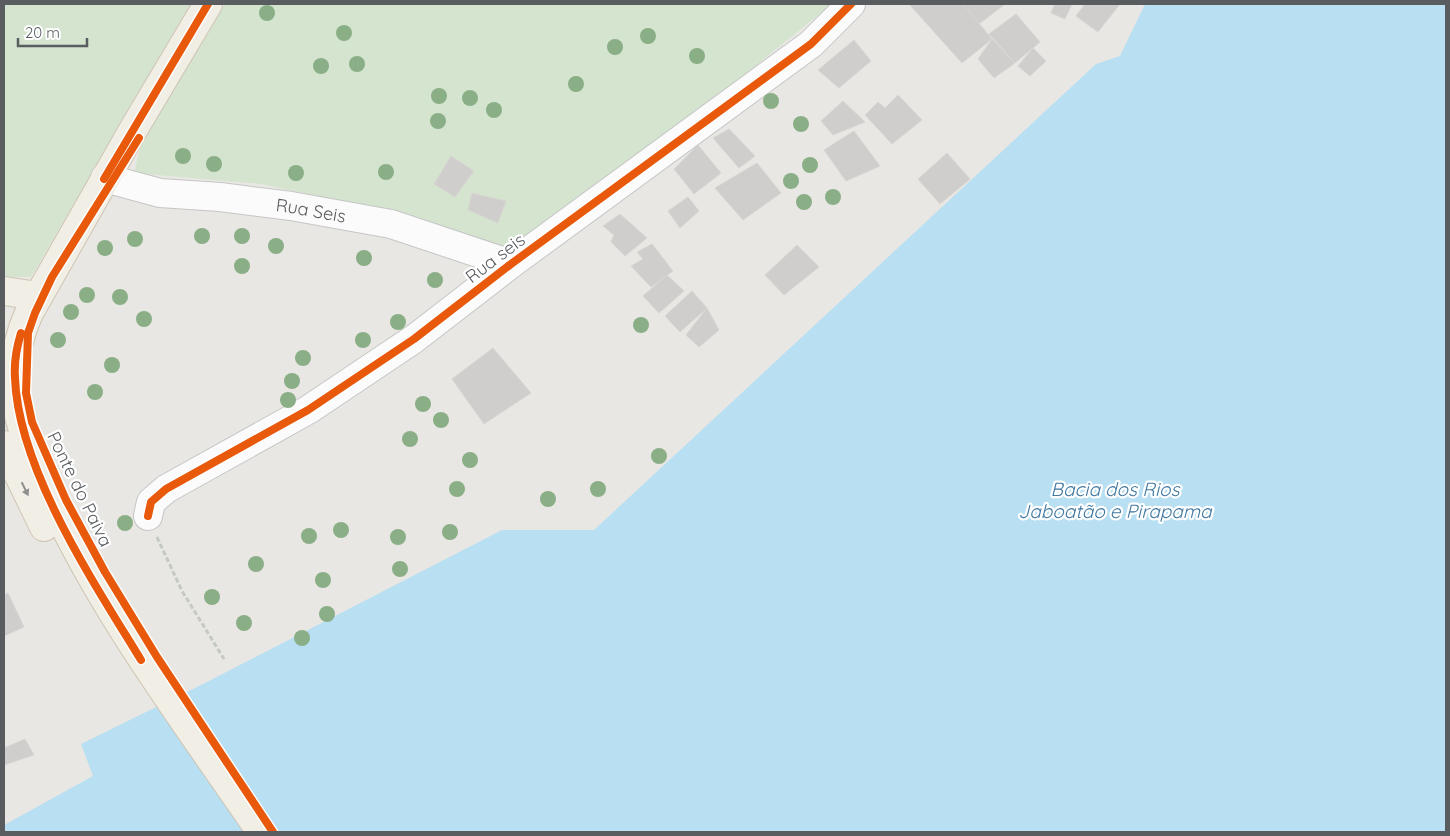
<svg xmlns="http://www.w3.org/2000/svg" width="1450" height="836" viewBox="0 0 1450 836" font-family="Quicksand,sans-serif">
	<style>
		.green { fill: #d4e4cf }
		.water { fill: #b8dff2 }
		.building { fill: #cfcecc; stroke: #d8d6d2 }
		.lines { fill: none; stroke-linecap: round; stroke-linejoin: round }
		.minor-casing { stroke: #c5c6c5; stroke-width: 30 }
		.major-casing { stroke: #cfc4b2; stroke-width: 30 }
		.path { stroke: #c5c9c6; stroke-width: 3; stroke-dasharray: 5 2.5; stroke-linecap: butt }
		.minor { stroke: #fcfbfb; stroke-width: 28 }
		.major { stroke: #f1eee6; stroke-width: 28 }
		.cycleway-casing { stroke: #fff; stroke-width: 11 }
		.cycleway { stroke: #e8590c; stroke-width: 8 }
		.tree { fill: #8aae86 }
		.oneway { fill: #8e908f }
		.labels { text-anchor: middle; dominant-baseline: central; stroke-width: 4.5; stroke-linejoin: round; paint-order: stroke }
		.street-label { font-size: 18px; fill: #595d60; stroke: #fff }
		.water-label { font-size: 19px; font-style: italic; fill: #4178a0; stroke: #fff }
	</style>
	<rect width="100%" height="100%" fill="#e9e7e3"/>
	<g class="green">
		<path d="M4 4H192L31 277H4Z"/>
		<path d="M225 4H832L703 108 512 249 395 213 262 184 134 173 143 137Z"/>
	</g>
	<path class="water" d="M1145 4H1446V832H4V825L93 776 81 744 201 685 502 530H594L1096 64 1120 56Z"/>
	<g class="building">
		<path d="M909 4H963L992 39 962 63Z"/>
		<path d="M963 4H1005L979 24Z"/>
		<path d="M1055 4H1072L1065 19 1051 13Z"/>
		<path d="M1085 4H1120L1098 32 1076 16Z"/>
		<path d="M1016 14 1040 42 1015 63 989 34Z"/>
		<path d="M992 39 1015 63 994 78 978 59Z"/>
		<path d="M854 40 871 61 839 88 818 70Z"/>
		<path d="M1033 48 1046 61 1030 76 1018 66Z"/>
		<path d="M898 95 922 120 892 144 865 115 878 102 885 108Z"/>
		<path d="M843 101 865 122 833 135 821 121Z"/>
		<path d="M729 129 755 156 739 168 713 138Z"/>
		<path d="M854 131 880 166 846 181 824 150Z"/>
		<path d="M698 145 721 173 694 194 674 169Z"/>
		<path d="M947 153 970 179 940 204 918 179Z"/>
		<path d="M451 156 474 171 455 197 434 184Z"/>
		<path d="M757 163 781 193 743 220 715 188Z"/>
		<path d="M472 193 506 201 498 223 468 210Z"/>
		<path d="M688 197 699 211 680 228 668 211Z"/>
		<path d="M620 214 647 238 625 256 611 242 614 235 603 226Z"/>
		<path d="M652 244 673 271 651 287 631 266 643 259 637 252Z"/>
		<path d="M797 245 819 267 784 295 765 275Z"/>
		<path d="M667 275 684 291 659 313 643 296Z"/>
		<path d="M692 291 707 308 680 332 665 316Z"/>
		<path d="M707 308 719 330 699 347 686 335Z"/>
		<path d="M493 348 531 393 484 424 452 379Z"/>
		<path d="M8 593 24 627 4 636V595Z"/>
		<path d="M25 739 34 755 4 765V748Z"/>
	</g>
	<g class="lines">
		<g class="minor-casing">
			<g id="minor">
				<path id="s1" d="M105 178 160 193 220 197 291 206 391 224 511 264"/>
				<path d="M148 516 151 502 166 489 308 410 414 339 511 264 811 44 851 4"/>
			</g>
		</g>
		<g class="major-casing">
			<g id="major">
				<path d="M208 4 133 130 29 313C20 333 15 354 14 376 13 414 30 451 45 485 100 610 184 719 261 832"/>
				<path d="M4 291 38 296"/>
				<path d="M4 445 44 527"/>
			</g>
		</g>
		<path class="path" d="M157 537 182 591 224 659"/>
		<use href="#minor" class="minor"/>
		<use href="#major" class="major"/>
		<g class="cycleway-casing">
			<g id="cycleway">
				<path d="M139 138 52 277 35 313 28 333 26 393 32 422 66 500 105 572 157 657 273 832"/>
				<path d="M104 179 208 4"/>
				<path d="M21 333C17 346 14 364 15 378 18 469 94 583 141 660"/>
				<path d="M148 516 151 502 166 489 308 410 414 339 511 264 811 44 851 4"/>
			</g>
		</g>
		<use href="#cycleway" class="cycleway"/>
	</g>
	<g class="tree">
		<circle cx="267" cy="13" r="8"/>
		<circle cx="344" cy="33" r="8"/>
		<circle cx="648" cy="36" r="8"/>
		<circle cx="615" cy="47" r="8"/>
		<circle cx="697" cy="56" r="8"/>
		<circle cx="357" cy="64" r="8"/>
		<circle cx="321" cy="66" r="8"/>
		<circle cx="576" cy="84" r="8"/>
		<circle cx="439" cy="96" r="8"/>
		<circle cx="470" cy="98" r="8"/>
		<circle cx="771" cy="101" r="8"/>
		<circle cx="494" cy="110" r="8"/>
		<circle cx="438" cy="121" r="8"/>
		<circle cx="801" cy="124" r="8"/>
		<circle cx="183" cy="156" r="8"/>
		<circle cx="214" cy="164" r="8"/>
		<circle cx="810" cy="165" r="8"/>
		<circle cx="386" cy="172" r="8"/>
		<circle cx="296" cy="173" r="8"/>
		<circle cx="791" cy="181" r="8"/>
		<circle cx="833" cy="197" r="8"/>
		<circle cx="804" cy="202" r="8"/>
		<circle cx="202" cy="236" r="8"/>
		<circle cx="242" cy="236" r="8"/>
		<circle cx="135" cy="239" r="8"/>
		<circle cx="276" cy="246" r="8"/>
		<circle cx="105" cy="248" r="8"/>
		<circle cx="364" cy="258" r="8"/>
		<circle cx="242" cy="266" r="8"/>
		<circle cx="435" cy="280" r="8"/>
		<circle cx="87" cy="295" r="8"/>
		<circle cx="120" cy="297" r="8"/>
		<circle cx="71" cy="312" r="8"/>
		<circle cx="144" cy="319" r="8"/>
		<circle cx="398" cy="322" r="8"/>
		<circle cx="641" cy="325" r="8"/>
		<circle cx="58" cy="340" r="8"/>
		<circle cx="363" cy="340" r="8"/>
		<circle cx="303" cy="358" r="8"/>
		<circle cx="112" cy="365" r="8"/>
		<circle cx="292" cy="381" r="8"/>
		<circle cx="95" cy="392" r="8"/>
		<circle cx="288" cy="400" r="8"/>
		<circle cx="423" cy="404" r="8"/>
		<circle cx="441" cy="420" r="8"/>
		<circle cx="410" cy="439" r="8"/>
		<circle cx="659" cy="456" r="8"/>
		<circle cx="470" cy="460" r="8"/>
		<circle cx="457" cy="489" r="8"/>
		<circle cx="598" cy="489" r="8"/>
		<circle cx="548" cy="499" r="8"/>
		<circle cx="125" cy="523" r="8"/>
		<circle cx="341" cy="530" r="8"/>
		<circle cx="450" cy="532" r="8"/>
		<circle cx="309" cy="536" r="8"/>
		<circle cx="398" cy="537" r="8"/>
		<circle cx="256" cy="564" r="8"/>
		<circle cx="400" cy="569" r="8"/>
		<circle cx="323" cy="580" r="8"/>
		<circle cx="212" cy="597" r="8"/>
		<circle cx="327" cy="614" r="8"/>
		<circle cx="244" cy="623" r="8"/>
		<circle cx="302" cy="638" r="8"/>
	</g>
	<defs><path id="oneway-solid" d="M-6-.8H1V-3.2L6.5 0L1 3.2V.8H-6Z" transform="scale(1.25)"/></defs>
	<use class="oneway" href="#oneway-solid" transform="translate(25 489) rotate(64)"/>
	<g class="labels">
		<g class="street-label">
			<text stroke="none"><textPath href="#s1" startOffset="209">Rua Seis</textPath></text>
			<text transform="translate(495 258) rotate(-37)">Rua seis</text>
			<text transform="translate(80 489) rotate(64)">Ponte do Paiva</text>
		</g>
		<g class="water-label">
			<text x="1115" y="489">Bacia dos Rios<tspan x="1115" dy="22">Jaboatão e Pirapama</tspan></text>
		</g>
	</g>
	<rect width="1450" height="836" fill="none" stroke="#595d60" stroke-width="10"/>
	<path d="M18 38v8h69v-8" fill="none" stroke="#595d60" stroke-width="2.5"/>
	<text x="25" y="38" font-size="15" fill="#595d60" stroke="#ffffff" stroke-width="4" paint-order="stroke">20 m</text>
</svg>
